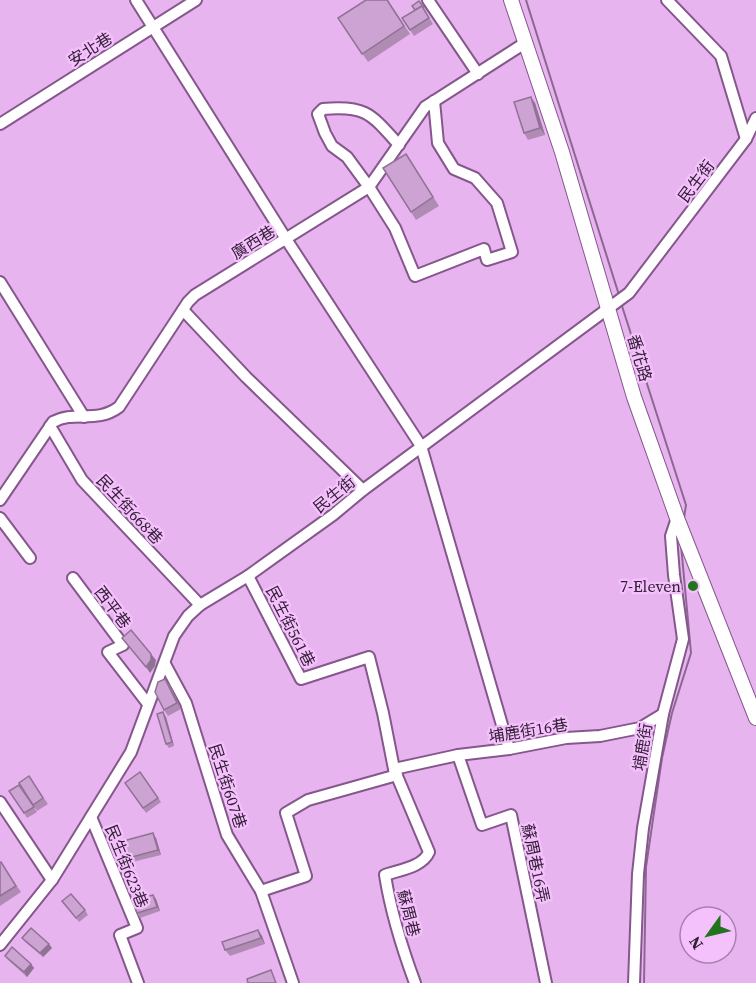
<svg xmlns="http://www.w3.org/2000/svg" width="756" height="983" viewBox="0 0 756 983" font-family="'Source Serif 4','Noto Sans TC',serif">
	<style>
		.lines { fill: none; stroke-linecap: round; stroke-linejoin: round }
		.stream { stroke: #8b6890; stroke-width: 2 }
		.minor-casing { stroke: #85578c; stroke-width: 14 }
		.major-casing { stroke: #85578c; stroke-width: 16 }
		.minor { stroke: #fff; stroke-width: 10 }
		.major { stroke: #fff; stroke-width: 14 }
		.wall { fill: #b08cb5 }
		.shaded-wall { fill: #907294 }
		.building { fill: #cda3d3; stroke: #907294; stroke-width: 1.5 }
		.poi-dot { fill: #22731c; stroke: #f5c1fd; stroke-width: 2 }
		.labels { text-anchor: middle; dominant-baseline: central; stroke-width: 4.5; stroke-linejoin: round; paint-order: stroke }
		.street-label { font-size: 16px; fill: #342037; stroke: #f5c1fd }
		.poi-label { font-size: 16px; fill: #342037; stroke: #f5c1fd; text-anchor: end }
	</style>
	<rect width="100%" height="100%" fill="#e8b4f0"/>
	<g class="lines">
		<g class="stream">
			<path d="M526 0 619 295"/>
			<path d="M621 303 686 505 684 518"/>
			<path d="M644 983 646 867 662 758 672 713 691 653 681 545"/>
		</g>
		<g class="minor-casing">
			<g id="minor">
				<path d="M136 0 286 239 421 446 509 749"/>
				<path d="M428 0 478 74"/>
				<path d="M667 0 721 56 746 139"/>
				<path d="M0 124 196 0"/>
				<path d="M399 145C371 114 366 105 323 109L318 114 325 133 332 146 347 157 369 187 395 228 415 276 484 249 487 260 512 252 497 203 475 178 454 169 438 143 434 101"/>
				<path d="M0 282 84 417"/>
				<path d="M183 310 246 377 363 490"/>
				<path d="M50 426 82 480 200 605"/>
				<path d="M0 500 53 422C75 410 96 424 119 407L188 302 195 295 369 187 425 107 525 43"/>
				<path d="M0 518 30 558"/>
				<path d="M248 576 301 679 369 657 383 713 394 769 429 852C423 867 399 870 385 875 391 913 402 948 415 983"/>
				<path d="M73 578 123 645 108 652 148 704"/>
				<path d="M165 664 186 703 227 835 261 891 293 983"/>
				<path d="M458 755 482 825 511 815 546 983"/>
				<path d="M394 769 458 755 509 749 566 738 600 736 640 728 663 714"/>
				<path d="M0 802 52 880"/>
				<path d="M91 817 137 928 120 935 138 983"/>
				<path d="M261 891 306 876 286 813 308 800 397 775"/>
				<path d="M0 945 52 880 131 752 174 636 188 616 200 605 248 576 333 515 363 490 629 293 746 139 756 118"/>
				<path d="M634 983 638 874 643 828 663 714 683 639 674 575 671 536 677 518"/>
			</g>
		</g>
		<g class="major-casing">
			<path id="major" d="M511 0 562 152 634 397 677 518 756 718"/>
		</g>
		<use href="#minor" class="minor"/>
		<use href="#major" class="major"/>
	</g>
	<g class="wall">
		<path d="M388 0 410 34 368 62 338 18Z"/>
		<path d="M419 1 433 24 414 36 402 18 415 10Z"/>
		<path d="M535 103 545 135 528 140 524 133Z"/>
		<path d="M406 154 439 206 416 220 411 212Z"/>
		<path d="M170 685 181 709 168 716 164 710Z"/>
		<path d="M166 717 174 746 169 748 166 744Z"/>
		<path d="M140 772 161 802 146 813 125 783Z"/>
		<path d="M29 776 48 804 37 811 19 783Z"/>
		<path d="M19 785 37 812 27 818 24 813Z"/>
		<path d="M156 838 161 855 120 865 117 861Z"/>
		<path d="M0 863 5 869 21 892 0 906Z"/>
		<path d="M156 899 160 911 140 918 137 913Z"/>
		<path d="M65 905 85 910 88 915 79 922Z"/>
		<path d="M258 930 262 936 265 944 230 956 225 950Z"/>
		<path d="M22 938 52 948 43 957 25 942Z"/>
		<path d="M5 956 31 964 34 968 27 977 8 960Z"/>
	</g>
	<g class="shaded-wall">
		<path d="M531 97 535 103 545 135 540 128Z"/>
		<path d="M151 654 156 660 155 666 150 673 146 667Z"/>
		<path d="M165 679 170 685 181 709 177 703Z"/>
		<path d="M163 712 166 717 174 746 172 742Z"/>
		<path d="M153 833 156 838 161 855 158 850Z"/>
		<path d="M153 895 156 899 160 911 157 907Z"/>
		<path d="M258 930 262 936 265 944 261 938Z"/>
		<path d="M49 944 52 948 43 957 40 953Z"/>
		<path d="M31 964 34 968 27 977 24 972Z"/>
	</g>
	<g class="building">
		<path d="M366 0H387L404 26 362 54 338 18Z"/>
		<path d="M419 1 424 8 422 6 415 10 412 6Z"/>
		<path d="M422 6 429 18 410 30 402 18Z"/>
		<path d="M531 97 540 128 524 133 514 102Z"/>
		<path d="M406 154 433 197 411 212 383 168Z"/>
		<path d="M131 630 151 654V660L146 667 122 638Z"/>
		<path d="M165 679 177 703 164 710 155 692 158 682Z"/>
		<path d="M163 712 172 742 166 744 157 714Z"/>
		<path d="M140 772 158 798 143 808 125 783Z"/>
		<path d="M29 776 43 798 33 805 19 783Z"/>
		<path d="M19 785 34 807 24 813 9 791Z"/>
		<path d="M153 833 158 850 117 861 112 844Z"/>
		<path d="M1 862 16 886 0 896V863Z"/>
		<path d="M71 894 85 910 76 918 62 901Z"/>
		<path d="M153 895 157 907 137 913 133 901Z"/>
		<path d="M31 928 49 944 40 953 22 938Z"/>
		<path d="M258 930 261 938 225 950 222 942Z"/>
		<path d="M12 947 31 964 24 972 5 956Z"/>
		<path d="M271 970 276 983H248L247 979Z"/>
	</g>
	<circle class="poi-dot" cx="693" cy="586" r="6"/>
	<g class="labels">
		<g class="street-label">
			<text transform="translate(90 49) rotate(-32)">安北巷</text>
			<text transform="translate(696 181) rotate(-53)">民生街</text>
			<text transform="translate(253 242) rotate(-32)">廣西巷</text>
			<text transform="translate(640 358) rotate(74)">番花路</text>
			<text transform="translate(334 494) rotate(-39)">民生街</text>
			<text transform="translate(130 509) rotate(47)">民生街668巷</text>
			<text transform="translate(113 607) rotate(53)">西平巷</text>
			<text transform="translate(291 626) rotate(63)">民生街561巷</text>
			<text transform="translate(528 730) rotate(-9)">埔鹿街16巷</text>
			<text transform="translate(642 747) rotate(-81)">埔鹿街</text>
			<text transform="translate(228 786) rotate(72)">民生街607巷</text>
			<text transform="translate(536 863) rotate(78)">蘇周巷16弄</text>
			<text transform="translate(127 866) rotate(68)">民生街623巷</text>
			<text transform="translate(409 913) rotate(76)">蘇周巷</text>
		</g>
		<g class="poi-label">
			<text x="681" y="586">7-Eleven</text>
		</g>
	</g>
	<g transform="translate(708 935) rotate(236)"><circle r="28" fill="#f5c1fd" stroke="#a881ae" stroke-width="1.5"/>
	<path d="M0-4.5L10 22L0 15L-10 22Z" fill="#22731c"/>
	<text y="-9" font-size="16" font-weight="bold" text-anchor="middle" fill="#342037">N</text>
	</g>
</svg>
